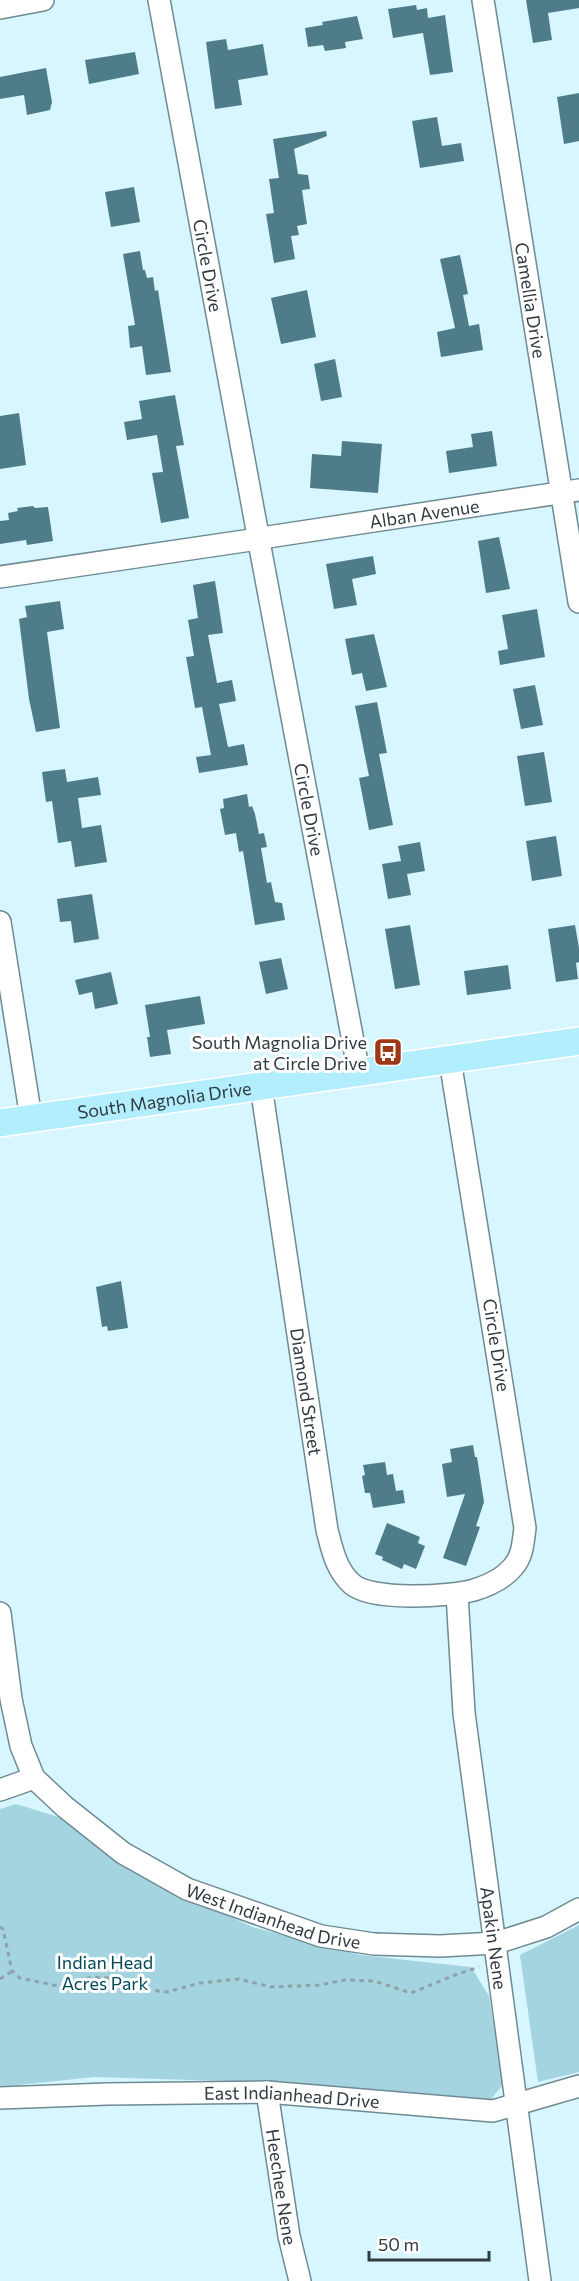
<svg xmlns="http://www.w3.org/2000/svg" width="579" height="2281" viewBox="0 0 579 2281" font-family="Commissioner,sans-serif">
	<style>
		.green { fill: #a5d4e1 }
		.building { fill: #4e7c88 }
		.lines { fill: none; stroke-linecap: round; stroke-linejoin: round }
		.minor-casing { stroke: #6e8a92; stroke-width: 24 }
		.major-casing { stroke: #fff; stroke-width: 30 }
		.path { stroke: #8da2a9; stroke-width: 3; stroke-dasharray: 4.5 4.5; stroke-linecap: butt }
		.minor { stroke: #fff; stroke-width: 21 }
		.major { stroke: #b3eefe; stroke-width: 27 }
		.labels { text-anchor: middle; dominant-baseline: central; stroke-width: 6; stroke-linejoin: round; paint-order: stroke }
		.street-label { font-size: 18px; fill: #303b3f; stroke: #fff }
		.poi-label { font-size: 18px; fill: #303b3f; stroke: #fff; text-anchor: end }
		.park-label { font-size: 18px; fill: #004958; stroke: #fff }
	</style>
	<rect width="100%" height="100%" fill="#d8f6ff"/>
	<g class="green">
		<path d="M16 1804 62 1818 155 1880 252 1927 360 1955 471 1967 489 1996 503 2085 490 2100H434L256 2082 94 2077 0 2087V1809Z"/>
		<path d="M579 1925V2072L538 2082 520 1955Z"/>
	</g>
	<g class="building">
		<path d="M526 0H579V8L548 13 552 40 533 43Z"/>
		<path d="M416 5 417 10 427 8 428 18 445 15 453 72 430 75 423 33 393 38 388 9Z"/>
		<path d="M357 16 363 39 345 42 346 48 325 51 323 45 308 47 305 28 323 25 322 22Z"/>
		<path d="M226 39 228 50 263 44 268 75 238 80 242 105 215 109 206 42Z"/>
		<path d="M135 52 139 74 89 84 85 60Z"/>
		<path d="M46 68 52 102 50 110 27 115 24 95 0 99V77Z"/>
		<path d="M579 93V141L564 144 557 97Z"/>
		<path d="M437 117 442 146 461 143 464 161 420 168 412 121Z"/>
		<path d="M326 131 327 136 294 149 298 174 308 175 310 189 302 190 307 224 297 226 299 235 291 236 295 259 274 263 266 214 274 213 269 179 279 178 273 139Z"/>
		<path d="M134 187 140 222 111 227 105 192Z"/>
		<path d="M140 251 143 270H145L147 278 153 277 155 291 158 290 171 372 146 375 142 346 130 348 128 326 135 325 123 254Z"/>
		<path d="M460 255 468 294 463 295 469 326 479 324 483 350 441 357 437 332 455 328 440 259Z"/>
		<path d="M307 290 316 337 281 344 271 298Z"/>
		<path d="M335 359 342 397 321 401 314 364Z"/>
		<path d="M175 395 184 445 176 446 189 518 161 523 152 473 163 472 157 435 127 440 124 422 142 419 139 401Z"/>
		<path d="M19 413 26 465 0 469V416Z"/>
		<path d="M492 431 497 466 449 473 446 451 473 447 471 434Z"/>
		<path d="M342 441 382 444 378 493 310 488 312 454 341 456Z"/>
		<path d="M33 506 35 508 48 507 53 541 27 545 26 540 0 544V521L9 520 8 513 18 511 17 508Z"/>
		<path d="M499 537 510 589 486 593 478 541Z"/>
		<path d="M373 556 376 574 352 579 357 605 334 609 326 564Z"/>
		<path d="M215 581 223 633 208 635 217 683 232 680 236 701 219 704 228 747 244 744 248 765 199 773 196 757 211 755 202 707 195 708 186 657 194 656 188 620 198 618 193 585Z"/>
		<path d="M60 601 64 629 47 632 60 728 36 732 29 699 19 619 27 617 25 606Z"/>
		<path d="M537 609 545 657 500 665 498 651 508 649 502 615Z"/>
		<path d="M374 634 387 687 366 691 362 673 352 675 345 639Z"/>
		<path d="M535 685 543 725 521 729 513 689Z"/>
		<path d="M377 702 387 753 379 754 393 825 369 830 359 778 369 776 355 706Z"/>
		<path d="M544 752 552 802 525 806 517 756Z"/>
		<path d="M65 769 67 782 98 777 101 795 78 798 82 828 101 825 107 862 75 867 71 841 58 843 52 801 46 802 42 772Z"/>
		<path d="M247 794 249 807 252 806 255 814 259 834 264 833 267 847 261 848 267 883 271 882 275 902 282 903 285 920 255 925 243 851 239 852 236 833 225 835 220 809 224 808 223 799Z"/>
		<path d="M556 836 562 876 532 881 526 841Z"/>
		<path d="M420 842 425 871 407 874 411 895 388 899 382 864 401 861 398 846Z"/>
		<path d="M92 894 99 939 74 943 71 921 60 922 57 899Z"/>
		<path d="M410 925 420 985 395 989 385 929Z"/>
		<path d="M575 925 579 948V962L576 963 578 979 556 982 548 929Z"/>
		<path d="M281 958 288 989 266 994 259 962Z"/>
		<path d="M508 965 511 989 467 995 464 971Z"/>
		<path d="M111 972 118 1004 95 1009 92 992 79 995 75 980Z"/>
		<path d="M200 996 205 1024 167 1030 171 1054 150 1057 147 1037H150L145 1005Z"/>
		<path d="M121 1281 128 1328 108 1331 107 1326 102 1327 96 1287Z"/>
		<path d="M473 1445 475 1457H477L484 1502 476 1526 480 1527 466 1566 443 1558 465 1494 447 1497 442 1464 452 1462 450 1449Z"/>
		<path d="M385 1462 387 1475 393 1474 396 1491 403 1490 405 1503 373 1508 370 1493H365L362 1476 365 1475 363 1465Z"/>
		<path d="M387 1523 420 1537 418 1543 425 1546 416 1569 404 1564 402 1569 382 1560 383 1557 375 1554Z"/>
	</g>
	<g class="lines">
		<g class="minor-casing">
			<g id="minor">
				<path id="s1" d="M159 0 257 530"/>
				<path id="s2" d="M483 0 579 602"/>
				<path d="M0 8 43 0"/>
				<path id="s3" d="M268 537 579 490"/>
				<path id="s4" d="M260 547 359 1073"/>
				<path d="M0 577 251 540"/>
				<path d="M0 922 31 1118"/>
				<path id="s5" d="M261 1086 327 1530C332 1549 336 1570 352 1584 371 1601 449 1597 474 1590 487 1586 504 1578 513 1567 523 1556 523 1542 525 1528L450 1060"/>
				<path id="s6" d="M457 1594 464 1713 540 2281"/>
				<path id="s7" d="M0 1613 11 1699 21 1746 34 1778 65 1807 123 1853 187 1889 321 1936 374 1944 440 1946 496 1943 546 1927 579 1909"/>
				<path d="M0 1790 34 1778"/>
				<path id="s8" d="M267 2092 289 2236 300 2281"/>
				<path id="s9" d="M0 2098 107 2094 267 2092 493 2111 579 2086"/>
			</g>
		</g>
		<g class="major-casing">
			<g id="major">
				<path id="s10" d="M0 1123 579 1041"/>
			</g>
		</g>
		<g class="path">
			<path d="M0 1927 3 1929 12 1971 20 1978 63 1987 92 1977 111 1978 125 1987 167 1992 200 1983 239 1979 271 1987 319 1985 345 1980 374 1981 411 1993 455 1975 479 1967"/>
			<path d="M0 1979 11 1972"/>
		</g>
		<use href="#minor" class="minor"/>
		<use href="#major" class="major"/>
	</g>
	<defs>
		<g id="bus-square" transform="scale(1.5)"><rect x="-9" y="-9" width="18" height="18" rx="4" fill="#9f3816" stroke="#fff"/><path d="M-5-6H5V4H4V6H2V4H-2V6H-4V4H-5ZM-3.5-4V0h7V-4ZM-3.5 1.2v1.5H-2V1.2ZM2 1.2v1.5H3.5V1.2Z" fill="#fff"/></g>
	</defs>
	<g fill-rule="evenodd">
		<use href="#bus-square" x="388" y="1052"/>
	</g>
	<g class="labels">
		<g class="street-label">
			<text stroke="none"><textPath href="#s1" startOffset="270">Circle Drive</textPath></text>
			<text stroke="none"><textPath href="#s2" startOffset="304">Camellia Drive</textPath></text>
			<text stroke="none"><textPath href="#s3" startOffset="158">Alban Avenue</textPath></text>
			<text stroke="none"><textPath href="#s4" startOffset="267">Circle Drive</textPath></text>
			<text stroke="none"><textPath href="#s10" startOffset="166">South Magnolia Drive</textPath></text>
			<text transform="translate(497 1345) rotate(81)">Circle Drive</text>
			<text stroke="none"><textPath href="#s5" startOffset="309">Diamond Street</textPath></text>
			<text stroke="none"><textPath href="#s7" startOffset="450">West Indianhead Drive</textPath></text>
			<text stroke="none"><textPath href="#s6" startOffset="346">Apakin Nene</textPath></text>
			<text stroke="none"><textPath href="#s9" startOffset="292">East Indianhead Drive</textPath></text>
			<text stroke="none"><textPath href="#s8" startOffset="96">Heechee Nene</textPath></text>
		</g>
		<g class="poi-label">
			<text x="367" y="1042">South Magnolia Drive<tspan x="367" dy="21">at Circle Drive</tspan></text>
		</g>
		<g class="park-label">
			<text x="105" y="1962">Indian Head<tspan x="105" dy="21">Acres Park</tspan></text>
		</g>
	</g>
	<path d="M369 2251v9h120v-9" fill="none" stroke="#303b3f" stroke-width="3"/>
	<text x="378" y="2251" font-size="18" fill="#303b3f" stroke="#ffffff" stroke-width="4.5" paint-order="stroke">50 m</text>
</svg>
